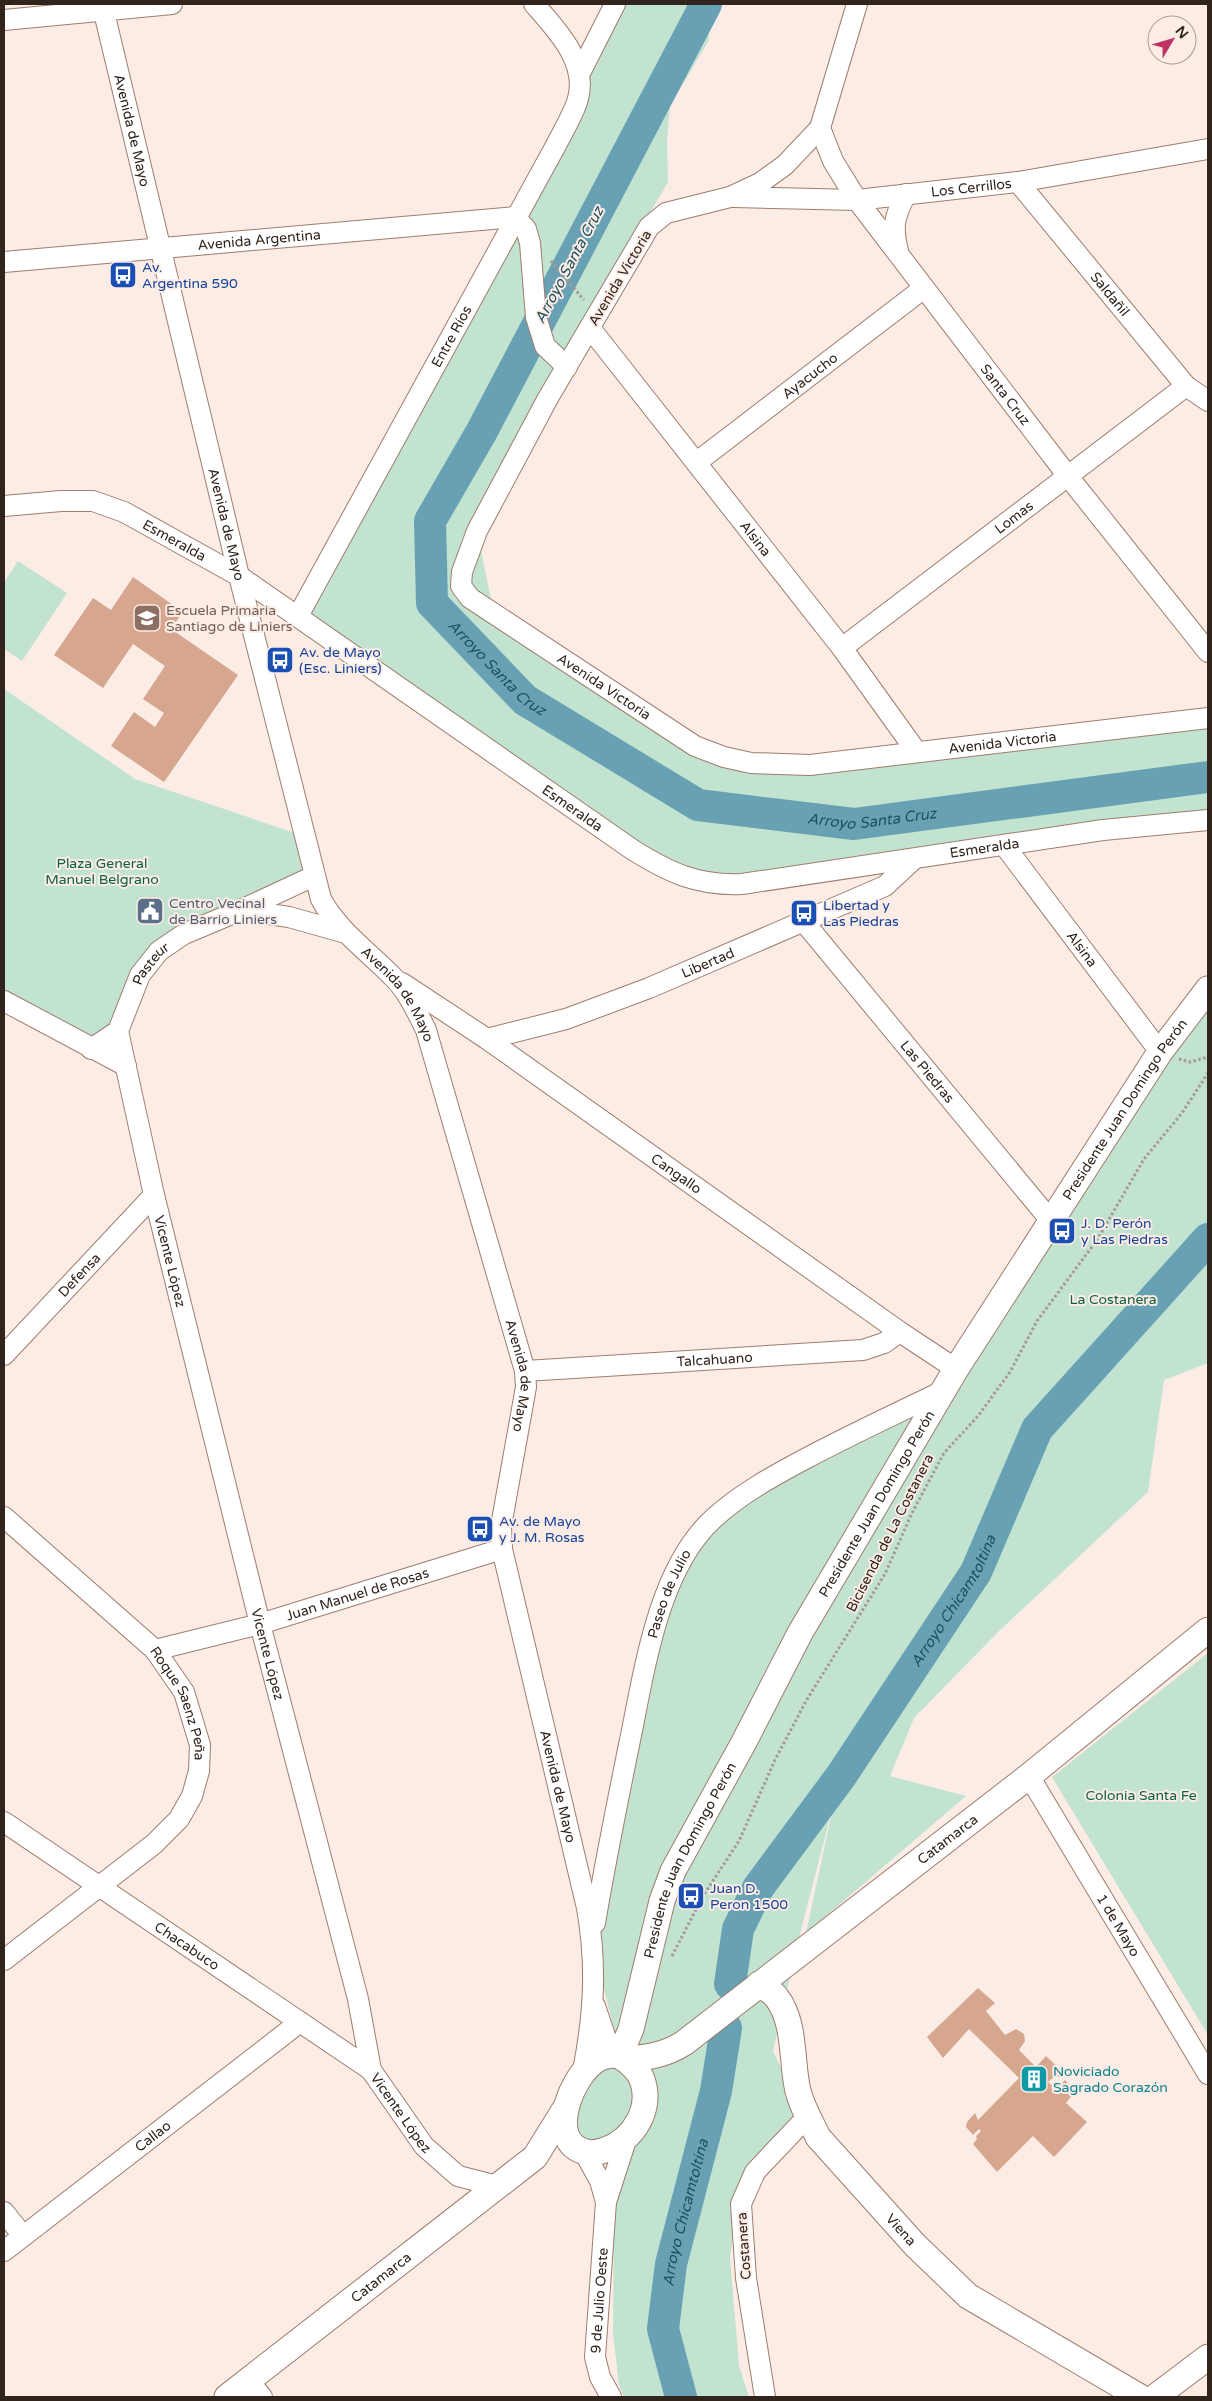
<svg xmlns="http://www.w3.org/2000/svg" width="1212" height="2401" viewBox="0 0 1212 2401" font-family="'Varela Round',sans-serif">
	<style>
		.green { fill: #c1e3cf }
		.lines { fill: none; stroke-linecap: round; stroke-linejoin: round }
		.river { stroke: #68a1b4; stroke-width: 32 }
		.building { fill: #d6a68f }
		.minor-casing { stroke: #9e7d6d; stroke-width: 22 }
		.tertiary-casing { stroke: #9e7d6d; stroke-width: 27 }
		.path { stroke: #a79992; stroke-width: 3; stroke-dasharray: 2.5 2.5; stroke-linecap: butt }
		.minor { stroke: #fff; stroke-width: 20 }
		.tertiary { stroke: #fff; stroke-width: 25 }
		.labels { text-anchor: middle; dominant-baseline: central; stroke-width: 4; stroke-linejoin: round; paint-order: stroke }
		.street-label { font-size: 14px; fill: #31241d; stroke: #fbece5 }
		.transit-label { font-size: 14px; fill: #164399; stroke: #fbece5; text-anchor: start }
		.education-label { font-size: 14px; fill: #785e54; stroke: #fbece5; text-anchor: start }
		.park-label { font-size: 14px; fill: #0d623e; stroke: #fbece5 }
		.service-label { font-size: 14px; fill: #4e5e75; stroke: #fbece5; text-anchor: start }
		.culture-label { font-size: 14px; fill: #0d838f; stroke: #fbece5; text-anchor: start }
		.water-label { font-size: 15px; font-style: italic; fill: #1f505f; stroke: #fbece5 }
	</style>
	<rect width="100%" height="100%" fill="#fbece5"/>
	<g class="green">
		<path d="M615 4H706L709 40 670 106 667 140 668 182 585 324 477 531 494 614 695 746 751 763 1208 718V822L742 884 663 869 298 616 474 293Z"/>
		<path d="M18 561 67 593 22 661 4 649V583Z"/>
		<path d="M4 689 135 779 304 836 314 876 184 934 91 1049 4 1001Z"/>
		<path d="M1208 989V1363L1164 1380 1148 1492 998 1632 914 1718 890 1776 966 1796 806 1933 835 1798 799 1938 773 2051 784 2074 785 2097 799 2116 741 2184 730 2257 739 2366 749 2397H624L619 2385 613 2334 614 2199 643 2111 620 2055 592 1938 671 1584 713 1519 943 1391Z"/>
		<path d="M1208 1653V2035L1052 1777Z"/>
		<path d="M603 2065 625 2066 636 2105 609 2141C593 2141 583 2141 574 2128L578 2101Z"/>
	</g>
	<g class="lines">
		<g class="river">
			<path id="s1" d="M706 4 482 431 430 521 432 603 525 700 698 805 854 824 1208 777"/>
			<path id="s2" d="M730 1984 738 1929 758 1888 841 1776 976 1572 1037 1429 1208 1239"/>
			<path id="s3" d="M681 2397 663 2329 671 2264 716 2091 726 2028"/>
		</g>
	</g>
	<g class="building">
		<path d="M133 577 183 612 171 629 238 675 164 782 111 746 134 712 155 727 164 713 143 699 165 666 133 644 103 688 54 655 93 598 111 610Z"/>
		<path d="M978 1988 995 2003 986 2011 1005 2035 1016 2029 1024 2034 1025 2041 1019 2050 1036 2067 1046 2056 1063 2072 1059 2077 1056 2075 1048 2082 1053 2086 1051 2087 1054 2092 1065 2080 1075 2091 1066 2103 1087 2122 1054 2157 1033 2136 997 2172 973 2144 977 2139 976 2136 981 2131 979 2129 973 2135 966 2127 967 2122 975 2113 978 2120 1019 2078 969 2029 943 2058 927 2037Z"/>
	</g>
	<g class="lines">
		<g class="minor-casing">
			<g id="minor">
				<path id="s4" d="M102 4 239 576 321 899C338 931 369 952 394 978 408 992 417 1012 426 1030L525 1371 526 1387 501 1526 502 1549 587 1908C597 1966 594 2014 583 2071"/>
				<path id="s5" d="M857 4 820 128 785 165 760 183 730 197 666 213 649 227 548 398 477 531 462 572 461 586 470 598 695 746 724 757 751 763 810 765 1208 718"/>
				<path d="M4 20 172 4"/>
				<path d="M580 73 615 4"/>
				<path id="s6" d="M820 128 833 161 857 200 1067 475 1208 652"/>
				<path id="s7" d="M1018 182 1186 386 1208 401"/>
				<path id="s8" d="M734 197 857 200 1018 182 1208 149"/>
				<path d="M898 251C892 226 894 217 906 194"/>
				<path id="s9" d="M4 262 515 217 526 229 530 243 536 317 545 346 567 367"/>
				<path id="s10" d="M590 328 842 648 916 751"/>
				<path id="s11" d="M697 462 924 288"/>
				<path id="s12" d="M4 506 61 501H93L124 512 239 576 633 850C670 873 698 886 742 884L1103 830 1208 820"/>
				<path id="s13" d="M298 616 555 147C562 133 572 117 577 102 590 64 557 30 534 4"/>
				<path id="s14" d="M842 648 1186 386"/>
				<path id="s15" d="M1004 845 1160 1052"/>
				<path d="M241 910 289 917 346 933"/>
				<path id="s16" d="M804 922 1051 1221"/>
				<path id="s17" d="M402 983 487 1039 900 1332 956 1369"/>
				<path d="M4 1001 126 1066"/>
				<path id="s18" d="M118 1031 154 1195 260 1624 358 1999 371 2070 424 2146 458 2176 497 2186"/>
				<path id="s19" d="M487 1039 566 1019 649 988 885 886 914 859"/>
				<path id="s20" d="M91 1049 118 1031 140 975 159 951 184 934 241 910 314 876"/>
				<path id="s21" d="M4 1355 154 1195"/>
				<path id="s22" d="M525 1371 863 1350 884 1343 900 1332"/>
				<path id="s23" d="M4 1517 155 1650 184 1692 200 1745 199 1771 192 1796 179 1819 154 1844 4 1960"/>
				<path id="s24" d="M155 1650 260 1624 502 1549"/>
				<path id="s25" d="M1029 1776 1208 2074"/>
				<path id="s26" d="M4 1822 371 2070"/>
				<path id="s27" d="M595 1923C605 1863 617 1804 629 1745 644 1674 657 1570 713 1519 740 1494 773 1476 805 1459 850 1435 897 1413 943 1391"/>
				<path d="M595 2006 608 2045 616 2055"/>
				<path d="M584 2152 600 2181 606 2202"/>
				<path d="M4 2212 23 2236"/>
				<path id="s28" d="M4 2251 300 2022"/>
				<path d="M249 2381 262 2397"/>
				<path id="s29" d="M611 2397 600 2377 595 2357 606 2202 627 2137"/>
				<path d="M765 2397 746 2278 741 2204 755 2172 807 2117"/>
			</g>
		</g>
		<g class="tertiary-casing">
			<g id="tertiary">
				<path id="s30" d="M759 1984C765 1988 773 1992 777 1998 796 2023 791 2062 798 2091 802 2107 811 2122 818 2137L915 2245 968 2296 1140 2397"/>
				<path id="s31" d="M620 2055 631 2029 662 1901 673 1871 744 1742 800 1633 956 1369 1160 1052 1208 989"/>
				<path d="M620 2055C627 2061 637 2068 641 2077 654 2107 634 2140 605 2150 598 2152 593 2154 586 2152 544 2142 572 2073 598 2059 605 2055 612 2055 620 2055Z"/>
				<path id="s32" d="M624 2059C647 2058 665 2055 684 2043L1029 1776 1208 1630"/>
				<path id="s33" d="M227 2397 535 2157 566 2107"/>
				<path d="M1155 2397 1208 2357"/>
			</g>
		</g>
		<g class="path">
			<path d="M551 261 584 300"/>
			<path d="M1179 1059 1190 1062 1208 1057"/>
			<path d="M672 1956 703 1896 739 1841 775 1760 806 1701 885 1574 912 1513 944 1453 978 1416 1010 1372 1037 1321 1097 1240 1144 1159 1182 1113 1208 1073"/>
		</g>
		<use href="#minor" class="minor"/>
		<use href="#tertiary" class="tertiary"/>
	</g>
	<defs>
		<g id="bus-square" transform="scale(1.4375)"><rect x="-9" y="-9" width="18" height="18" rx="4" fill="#1a4fb4" stroke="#fbece5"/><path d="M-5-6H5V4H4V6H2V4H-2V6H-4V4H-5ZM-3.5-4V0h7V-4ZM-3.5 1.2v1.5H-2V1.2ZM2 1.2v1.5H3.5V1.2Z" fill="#fff"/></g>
		<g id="school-square" transform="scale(1.4375)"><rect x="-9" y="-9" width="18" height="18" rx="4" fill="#8d6e63" stroke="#fbece5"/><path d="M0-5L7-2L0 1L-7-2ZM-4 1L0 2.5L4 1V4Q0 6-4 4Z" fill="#fff"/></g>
		<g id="civic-square" transform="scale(1.4375)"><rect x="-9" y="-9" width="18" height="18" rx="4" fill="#5c6f8a" stroke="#fbece5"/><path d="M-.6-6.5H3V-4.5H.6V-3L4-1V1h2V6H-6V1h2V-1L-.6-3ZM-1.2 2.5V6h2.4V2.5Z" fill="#fff"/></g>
		<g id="building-square" transform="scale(1.4375)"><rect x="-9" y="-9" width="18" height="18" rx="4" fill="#0f9aa8" stroke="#fbece5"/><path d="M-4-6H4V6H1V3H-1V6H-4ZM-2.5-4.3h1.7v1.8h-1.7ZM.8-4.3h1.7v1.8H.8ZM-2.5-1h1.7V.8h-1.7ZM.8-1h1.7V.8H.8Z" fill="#fff"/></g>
	</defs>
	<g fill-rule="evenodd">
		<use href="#bus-square" x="123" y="275"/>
		<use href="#school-square" x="147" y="618"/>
		<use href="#bus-square" x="280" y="660"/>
		<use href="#civic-square" x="150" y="911"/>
		<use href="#bus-square" x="804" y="913"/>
		<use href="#bus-square" x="1062" y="1231"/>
		<use href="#bus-square" x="480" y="1529"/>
		<use href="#bus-square" x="691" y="1896"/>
		<use href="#building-square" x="1034" y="2079"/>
	</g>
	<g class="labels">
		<g class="street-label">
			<text stroke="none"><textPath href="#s4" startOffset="130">Avenida de Mayo</textPath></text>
			<text stroke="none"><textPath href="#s8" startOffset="238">Los Cerrillos</textPath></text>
			<text stroke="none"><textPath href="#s9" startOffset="256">Avenida Argentina</textPath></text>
			<text transform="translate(620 278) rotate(-59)">Avenida Victoria</text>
			<text stroke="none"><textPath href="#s7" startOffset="145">Saldañil</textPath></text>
			<text stroke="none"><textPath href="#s13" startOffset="319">Entre Ríos</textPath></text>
			<text stroke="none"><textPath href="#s11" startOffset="142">Ayacucho</textPath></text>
			<text stroke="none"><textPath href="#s6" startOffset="326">Santa Cruz</textPath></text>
			<text stroke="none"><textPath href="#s14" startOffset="216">Lomas</textPath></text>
			<text stroke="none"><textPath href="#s4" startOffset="535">Avenida de Mayo</textPath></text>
			<text stroke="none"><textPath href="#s10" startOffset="268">Alsina</textPath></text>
			<text stroke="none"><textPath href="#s12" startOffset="180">Esmeralda</textPath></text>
			<text stroke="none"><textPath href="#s5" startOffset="915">Avenida Victoria</textPath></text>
			<text stroke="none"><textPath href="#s5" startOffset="1335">Avenida Victoria</textPath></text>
			<text stroke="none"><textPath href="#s12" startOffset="660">Esmeralda</textPath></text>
			<text stroke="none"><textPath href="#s12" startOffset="1095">Esmeralda</textPath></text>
			<text stroke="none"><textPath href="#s15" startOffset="130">Alsina</textPath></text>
			<text stroke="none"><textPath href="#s19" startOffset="234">Libertad</textPath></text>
			<text stroke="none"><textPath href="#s20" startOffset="108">Pasteur</textPath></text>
			<text stroke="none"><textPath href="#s4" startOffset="1045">Avenida de Mayo</textPath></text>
			<text stroke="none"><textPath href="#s16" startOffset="194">Las Piedras</textPath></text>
			<text stroke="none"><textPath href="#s31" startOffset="1078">Presidente Juan Domingo Perón</textPath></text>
			<text stroke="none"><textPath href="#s17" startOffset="334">Cangallo</textPath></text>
			<text stroke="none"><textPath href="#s18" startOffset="236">Vicente López</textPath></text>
			<text stroke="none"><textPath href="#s21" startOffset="110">Defensa</textPath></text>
			<text stroke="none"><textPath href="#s22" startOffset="190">Talcahuano</textPath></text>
			<text stroke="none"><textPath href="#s4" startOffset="1450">Avenida de Mayo</textPath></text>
			<text stroke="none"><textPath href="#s31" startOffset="612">Presidente Juan Domingo Perón</textPath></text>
			<text transform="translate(890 1533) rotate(-63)">Bicisenda de La Costanera</text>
			<text stroke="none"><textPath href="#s24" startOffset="210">Juan Manuel de Rosas</textPath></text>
			<text stroke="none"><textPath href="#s27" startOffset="338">Paseo de Julio</textPath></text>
			<text stroke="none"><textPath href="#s18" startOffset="641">Vicente López</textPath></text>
			<text stroke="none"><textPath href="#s23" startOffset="261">Roque Saenz Peña</textPath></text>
			<text stroke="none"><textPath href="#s4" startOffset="1870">Avenida de Mayo</textPath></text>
			<text stroke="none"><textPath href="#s32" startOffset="396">Catamarca</textPath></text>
			<text stroke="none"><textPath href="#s31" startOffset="208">Presidente Juan Domingo Perón</textPath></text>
			<text stroke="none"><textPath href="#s25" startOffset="174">1 de Mayo</textPath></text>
			<text stroke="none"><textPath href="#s26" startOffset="221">Chacabuco</textPath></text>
			<text stroke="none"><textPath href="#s18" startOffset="1122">Vicente López</textPath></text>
			<text stroke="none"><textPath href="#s28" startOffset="188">Callao</textPath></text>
			<text stroke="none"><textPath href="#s30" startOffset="294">Viena</textPath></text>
			<text transform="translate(744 2246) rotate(-94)">Costanera</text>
			<text stroke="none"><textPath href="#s33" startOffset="195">Catamarca</textPath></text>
			<text stroke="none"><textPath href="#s29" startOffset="100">9 de Julio Oeste</textPath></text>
		</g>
		<g class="transit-label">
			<text x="142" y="267">Av.<tspan x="142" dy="16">Argentina 590</tspan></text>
			<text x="299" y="652">Av. de Mayo<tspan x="299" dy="16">(Esc. Liniers)</tspan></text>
			<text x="823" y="905">Libertad y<tspan x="823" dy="16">Las Piedras</tspan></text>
			<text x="1081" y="1223">J. D. Perón<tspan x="1081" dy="16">y Las Piedras</tspan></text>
			<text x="499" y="1521">Av. de Mayo<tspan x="499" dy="16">y J. M. Rosas</tspan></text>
			<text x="710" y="1888">Juan D.<tspan x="710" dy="16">Peron 1500</tspan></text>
		</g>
		<g class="education-label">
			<text x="166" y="610">Escuela Primaria<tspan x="166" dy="16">Santiago de Liniers</tspan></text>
		</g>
		<g class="park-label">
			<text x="102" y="863">Plaza General<tspan x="102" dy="16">Manuel Belgrano</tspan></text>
			<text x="1113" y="1299">La Costanera</text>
			<text x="1141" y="1795">Colonia Santa Fe</text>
		</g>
		<g class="service-label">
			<text x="169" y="903">Centro Vecinal<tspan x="169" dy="16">de Barrio Liniers</tspan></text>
		</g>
		<g class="culture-label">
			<text x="1053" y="2071">Noviciado<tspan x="1053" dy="16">Sagrado Corazón</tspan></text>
		</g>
		<g class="water-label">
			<text transform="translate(569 265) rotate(-62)">Arroyo Santa Cruz</text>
			<text stroke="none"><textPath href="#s1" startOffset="760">Arroyo Santa Cruz</textPath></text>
			<text stroke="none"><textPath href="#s1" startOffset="1180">Arroyo Santa Cruz</textPath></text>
			<text stroke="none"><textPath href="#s2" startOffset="449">Arroyo Chicamtoltina</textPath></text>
			<text stroke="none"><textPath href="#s3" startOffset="189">Arroyo Chicamtoltina</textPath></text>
		</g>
	</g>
	<rect width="1212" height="2401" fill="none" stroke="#31241d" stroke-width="10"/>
	<g transform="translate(1172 40) rotate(52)"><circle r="24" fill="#fbece5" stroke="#aa9c95"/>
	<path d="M0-4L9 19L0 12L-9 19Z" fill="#bf3265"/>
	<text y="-8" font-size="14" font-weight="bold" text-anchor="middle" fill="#31241d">N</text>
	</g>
</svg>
